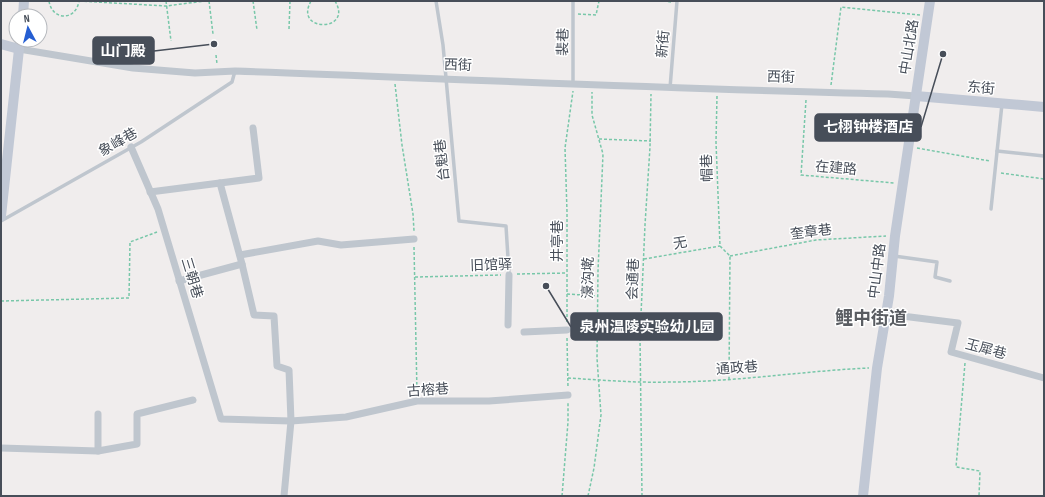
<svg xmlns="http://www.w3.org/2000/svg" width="1045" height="497" viewBox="0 0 1045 497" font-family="'Sofia Sans Condensed','Noto Sans SC',sans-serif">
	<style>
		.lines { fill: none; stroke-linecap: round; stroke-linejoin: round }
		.path { stroke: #78c7a9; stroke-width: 1.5; stroke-dasharray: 3 2; stroke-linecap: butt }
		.lane { stroke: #bfc6ce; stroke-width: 3.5 }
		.street { stroke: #bfc6ce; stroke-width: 7 }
		.secondary { stroke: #c1c8d5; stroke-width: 10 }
		.labels { text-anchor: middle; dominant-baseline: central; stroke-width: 3; stroke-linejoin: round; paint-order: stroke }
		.street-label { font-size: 14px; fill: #474e59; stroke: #fff }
		.district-label { font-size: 18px; font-weight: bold; fill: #5a5d62; stroke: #fff }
		.leader { fill: none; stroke: #474e59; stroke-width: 1.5 }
		.callout-dot { fill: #474e59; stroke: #fff; stroke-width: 1.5 }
		.callout { fill: #474e59; stroke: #474e59; stroke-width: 1.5 }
		.callout-label { font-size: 15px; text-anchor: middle; font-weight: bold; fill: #fff }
	</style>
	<rect width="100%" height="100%" fill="#f0eded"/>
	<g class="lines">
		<g class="path">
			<path d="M49 1C52 21 76 21 79 1"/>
			<path d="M79 1 166 6 205 1"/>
			<path d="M166 1 171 41"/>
			<path d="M209 1 213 34"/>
			<path d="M253 1 257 30"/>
			<path d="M311 1C293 33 354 32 335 1"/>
			<path d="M663 1 671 2"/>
			<path d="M578 14 596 15 599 1"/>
			<path d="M289 29 290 1"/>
			<path d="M216 55 217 64"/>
			<path d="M395 84 402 145 413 214 414 231"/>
			<path d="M831 85 841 7 920 15"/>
			<path d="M717 96 716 142 720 246"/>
			<path d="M806 100 801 175 894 183"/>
			<path d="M599 139 651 141"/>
			<path d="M917 148 990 161"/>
			<path d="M1001 173 1044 179"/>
			<path d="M720 246 730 256 729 379"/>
			<path d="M414 247 417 393"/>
			<path d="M730 256 816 240 886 236"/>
			<path d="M644 259 720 246"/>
			<path d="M517 274 567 273"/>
			<path d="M415 277 501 275"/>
			<path d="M567 294 598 296"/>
			<path d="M1 301 129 298 130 242 157 232"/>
			<path d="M567 322V212L565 148 573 91"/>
			<path d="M567 338 568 388"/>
			<path d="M965 363 956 467 980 471 979 496"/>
			<path d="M568 378C601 380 635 383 669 382 736 382 802 371 869 368"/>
			<path d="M562 496 568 422V402"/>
			<path d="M588 496 594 468 601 415 597 358 598 271 603 154 592 115V92"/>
			<path d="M642 496 640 337 645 225 650 147 651 94"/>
		</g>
		<g class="lane">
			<path d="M436 1 443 45 459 221 506 226 509 274"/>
			<path d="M573 83V1"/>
			<path d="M670 88 677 1"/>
			<path d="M997 151 1044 156"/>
			<path d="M991 209 1002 104"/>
			<path d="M1 221 141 142 232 82 235 71"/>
			<path d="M894 256 937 262 935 277 950 281"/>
		</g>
		<g class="street">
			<path d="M19 49 133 68 195 73 235 71C453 79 671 89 888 94L916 96"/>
			<path d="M131 147 158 209 221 419 291 421 346 417 417 401H489L568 395"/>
			<path d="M150 192 259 178 253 128"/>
			<path d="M240 255 318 241 341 245 414 239"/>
			<path d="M242 264 254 315 274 316 277 366 289 370 291 421 284 496"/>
			<path d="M179 281 242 264 220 183"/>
			<path d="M886 314 958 323 951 352 1044 378"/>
			<path d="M508 325 509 275"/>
			<path d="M524 332 567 330"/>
			<path d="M98 414V451"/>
			<path d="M1 448 98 451 137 444V414L193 400"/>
		</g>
		<g class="secondary">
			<path d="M23 16 24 1"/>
			<path d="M1 44 19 49"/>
			<path d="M916 96 1044 107"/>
			<path d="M1 216 20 40"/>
			<path d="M863 496 877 368 889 296 895 236 930 1"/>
		</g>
	</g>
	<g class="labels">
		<g class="street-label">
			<text transform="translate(563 42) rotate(-89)">裴巷</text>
			<text transform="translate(663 44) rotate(-85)">新街</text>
			<text transform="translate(909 47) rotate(-81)">中山北路</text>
			<text transform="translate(458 65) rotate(2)">西街</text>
			<text transform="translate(781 77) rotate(2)">西街</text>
			<text transform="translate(981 88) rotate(5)">东街</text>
			<text transform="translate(118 142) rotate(-30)">象峰巷</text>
			<text transform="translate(442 160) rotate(-96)">台魁巷</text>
			<text transform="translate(707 168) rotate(-92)">帽巷</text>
			<text transform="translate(836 168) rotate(5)">在建路</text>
			<text transform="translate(811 232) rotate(-7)">奎章巷</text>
			<text transform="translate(557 241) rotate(-90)">井亭巷</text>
			<text transform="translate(680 243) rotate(-10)">无</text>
			<text transform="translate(491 265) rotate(-2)">旧馆驿</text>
			<text transform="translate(877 271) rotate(-83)">中山中路</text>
			<text transform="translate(192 278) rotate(73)">三朝巷</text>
			<text transform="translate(588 278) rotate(-89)">濠沟墘</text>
			<text transform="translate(633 279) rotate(-88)">会通巷</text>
			<text transform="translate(986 349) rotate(15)">玉犀巷</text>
			<text transform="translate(737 368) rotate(-4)">通政巷</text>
			<text transform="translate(428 390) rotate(-4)">古榕巷</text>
		</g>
		<g class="district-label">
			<text x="871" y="318">鲤中街道</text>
		</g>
	</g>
	<path class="leader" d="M214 44L154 51M943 54L921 127M546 286L571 327"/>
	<g class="callout-dot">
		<circle cx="214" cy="44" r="4"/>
		<circle cx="943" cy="54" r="4"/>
		<circle cx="546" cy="286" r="4"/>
	</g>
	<g class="callout">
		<rect x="93" y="37" width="61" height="27" rx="4"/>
		<rect x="815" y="114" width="106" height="27" rx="4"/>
		<rect x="571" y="313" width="151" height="27" rx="4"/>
	</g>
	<g class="callout-label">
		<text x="123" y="56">山门殿</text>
		<text x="868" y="132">七栩钟楼酒店</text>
		<text x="647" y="332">泉州温陵实验幼儿园</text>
	</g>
	<rect width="1045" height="497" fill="none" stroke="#474e59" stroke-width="4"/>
	<g transform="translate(28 28) rotate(353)"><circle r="19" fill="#ffffff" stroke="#b5b8bd"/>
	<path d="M0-3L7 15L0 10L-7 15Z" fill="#255ed2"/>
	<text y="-6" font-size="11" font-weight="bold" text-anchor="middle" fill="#474e59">N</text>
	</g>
</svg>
